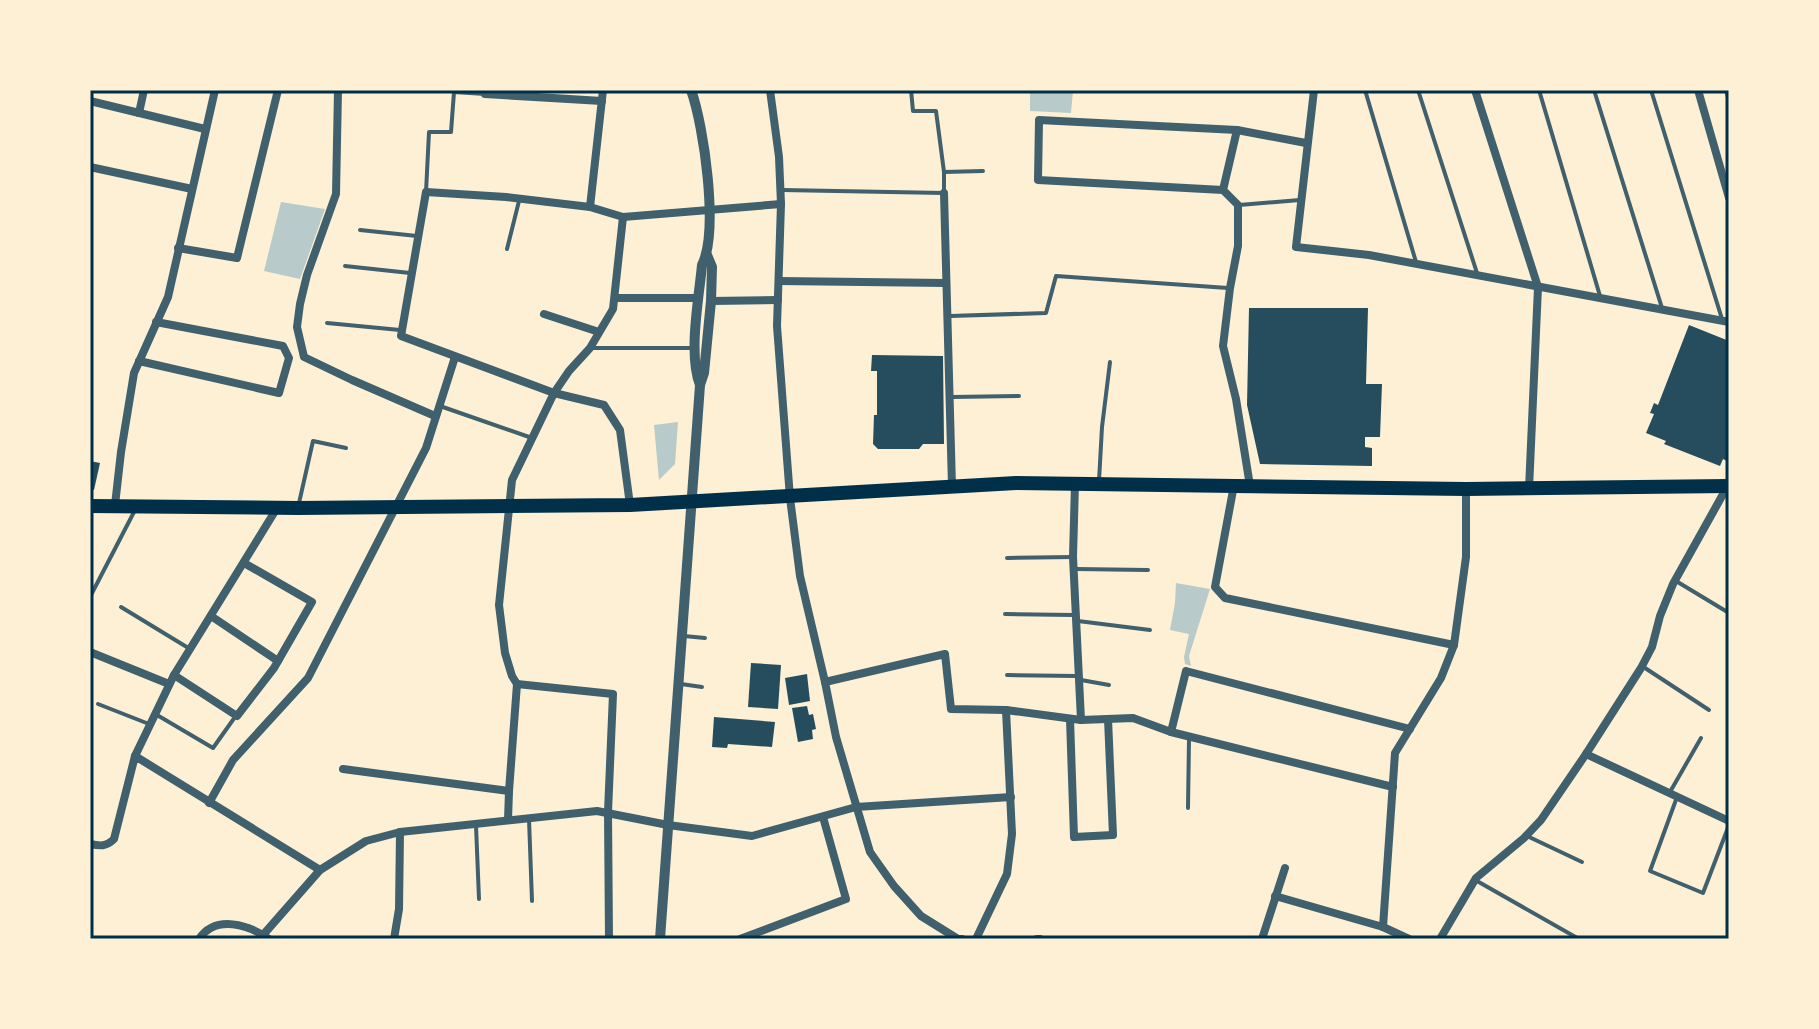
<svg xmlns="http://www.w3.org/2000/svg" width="1819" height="1029" viewBox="0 0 1819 1029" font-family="'Open Sans',sans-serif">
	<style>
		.green { fill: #b9caca }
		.building { fill: #264d5e }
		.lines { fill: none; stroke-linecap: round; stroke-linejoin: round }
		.service { stroke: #3f606c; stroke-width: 4 }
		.minor { stroke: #3f606c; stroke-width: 8 }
		.tertiary { stroke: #3f606c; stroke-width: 10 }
		.primary { stroke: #003049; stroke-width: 14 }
		.neatline { fill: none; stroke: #003049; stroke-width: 3 }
	</style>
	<rect width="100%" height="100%" fill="#fdf0d5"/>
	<g class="green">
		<path d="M1073 91 1071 113 1030 111V93Z"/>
		<path d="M281 202 325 209 300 279 264 271Z"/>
		<path d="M678 422 675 464 659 480 654 425Z"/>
		<path d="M1176 583 1210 589 1189 656 1191 666 1185 664 1184 657 1189 634 1170 630 1175 603Z"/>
	</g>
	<g class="building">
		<path d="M1249 308H1368L1366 384H1382L1380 437H1365V447L1372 448V466L1260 464 1247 405Z"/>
		<path d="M1689 325 1729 341V462L1723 459 1720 466 1664 444 1666 441 1646 433 1654 414 1650 413 1654 403 1658 405Z"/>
		<path d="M872 355 943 356 944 444H923L919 449H878L873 444 874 415H877V371H871Z"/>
		<path d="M90 461 100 463 94 490 90 489Z"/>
		<path d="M751 663 781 665 778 709 748 707Z"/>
		<path d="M807 674 810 701 789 705 785 678Z"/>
		<path d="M807 706 809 715 813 714 816 729 812 730 813 739 798 742 792 708Z"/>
		<path d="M714 717 775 722 772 747 728 744 727 748 712 747Z"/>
	</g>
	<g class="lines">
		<g class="service">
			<path d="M1365 90 1416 262"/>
			<path d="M1418 90 1477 273"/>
			<path d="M1539 90 1600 296"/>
			<path d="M1594 90 1662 308"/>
			<path d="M1651 90 1722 319"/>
			<path d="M1726 90 1729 101"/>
			<path d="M944 172 983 171"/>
			<path d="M782 190 944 193V172L936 111H913L911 90"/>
			<path d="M426 192 429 132H451L454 92 485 94 484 90"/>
			<path d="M1239 205 1300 200"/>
			<path d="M360 230 417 236"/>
			<path d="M507 249 519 201"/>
			<path d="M345 266 410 273"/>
			<path d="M950 316 1046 313 1056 276 1228 288"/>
			<path d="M327 323 400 330"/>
			<path d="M592 348H691"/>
			<path d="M952 397 1019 396"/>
			<path d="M440 406 532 438"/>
			<path d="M1099 481 1102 427 1110 362"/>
			<path d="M299 503 313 441 346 448"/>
			<path d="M1007 558 1073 557"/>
			<path d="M1076 569 1148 570"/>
			<path d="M1676 581 1729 613"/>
			<path d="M90 597 134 512"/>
			<path d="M121 607 190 649"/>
			<path d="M1005 614 1074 615"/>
			<path d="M1078 621 1150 630"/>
			<path d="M684 636 705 638"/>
			<path d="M1642 666 1709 710"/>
			<path d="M1007 675 1077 676"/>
			<path d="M1081 680 1109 685"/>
			<path d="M681 684 702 687"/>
			<path d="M98 704 149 724"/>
			<path d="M157 715 213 748 235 717"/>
			<path d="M1670 792 1701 738"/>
			<path d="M1677 797 1650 871 1703 893 1729 825"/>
			<path d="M1188 808 1189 739"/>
			<path d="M529 819 532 901"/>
			<path d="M476 826 479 899"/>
			<path d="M1527 836 1582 862"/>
			<path d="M1477 881 1579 939"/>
		</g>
		<g class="minor">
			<path d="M338 90 336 194 307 275 300 304 297 327 304 357 352 380 435 416"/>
			<path d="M603 90 590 207 623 217 781 204"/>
			<path d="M770 90 779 157 781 204 777 326 790 498 800 576 825 682 836 737 870 852 894 886 921 916 958 939H962"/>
			<path d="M1314 90 1296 247 1369 255 1729 322"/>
			<path d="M1475 90 1538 287 1529 489"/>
			<path d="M1698 90 1729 198"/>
			<path d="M485 94 602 101"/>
			<path d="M90 101 205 129"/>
			<path d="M139 113 144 90"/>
			<path d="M1237 130 1223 190 1238 205V246L1230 288 1223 346 1236 399 1250 486"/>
			<path d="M90 167 192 189"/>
			<path d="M1223 190 1038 180 1039 120 1237 130 1306 143"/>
			<path d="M944 193 952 486"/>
			<path d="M590 207 506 197 426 192 401 336 554 393 604 405 620 430 630 505"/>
			<path d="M178 248 237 258 278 90"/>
			<path d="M779 281 946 283"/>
			<path d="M615 298H699"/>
			<path d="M711 301 778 300"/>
			<path d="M544 314 599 332"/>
			<path d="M139 361 279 393 289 358 283 346 156 322"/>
			<path d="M1075 483 1073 557 1081 720"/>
			<path d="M1234 485 1215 587 1225 598 1454 645"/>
			<path d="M115 505 121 452 134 373 168 297 215 90"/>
			<path d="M211 616 278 661"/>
			<path d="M90 652 169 684"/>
			<path d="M174 675 237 716 274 668 312 602 244 563"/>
			<path d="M825 682 945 654 951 709 1006 710 1081 720 1133 718 1171 732 1393 787"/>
			<path d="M517 684 613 694 608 812 609 939"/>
			<path d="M1070 719 1074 837 1113 835 1108 719"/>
			<path d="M1171 732 1186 671 1410 729"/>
			<path d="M1586 754 1729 821"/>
			<path d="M135 756 174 675 277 508"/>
			<path d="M343 769 509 791"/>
			<path d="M209 803 233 760 308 678 426 448 455 357"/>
			<path d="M508 820 509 791 517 684 512 676 505 653 499 605 512 480 554 393 569 371 590 348 613 309 623 217"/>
			<path d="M90 844C100 846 106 847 114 839L135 756 320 870"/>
			<path d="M1275 896 1383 927 1409 939"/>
			<path d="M1383 927 1395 753 1441 678 1454 645 1466 557V489"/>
			<path d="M263 935 320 870 366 841 400 832 597 811 668 825 752 836 856 807 1011 797"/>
			<path d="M199 939C216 914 249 925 269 939"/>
			<path d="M394 939 399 909 400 832"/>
			<path d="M740 939 846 899 823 817"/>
			<path d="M976 939 1007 874 1012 834 1006 710"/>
			<path d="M1037 939H1040"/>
			<path d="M1262 939 1285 868"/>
			<path d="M1440 939 1476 878 1524 838 1541 820 1586 754 1641 668 1652 647 1660 616 1673 584 1727 487"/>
		</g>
		<g class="tertiary">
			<path d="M691 90C704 126 719 231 702 265 699 298 688 354 700 385"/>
			<path d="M660 939 700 385 704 373 711 301 712 267 707 255"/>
		</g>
		<path class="primary" d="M90 506 298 508 630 505 1016 483 1466 489 1729 486"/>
	</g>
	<rect width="1819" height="1029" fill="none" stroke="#fdf0d5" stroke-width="184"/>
	<rect x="92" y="92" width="1635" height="845" class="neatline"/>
</svg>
